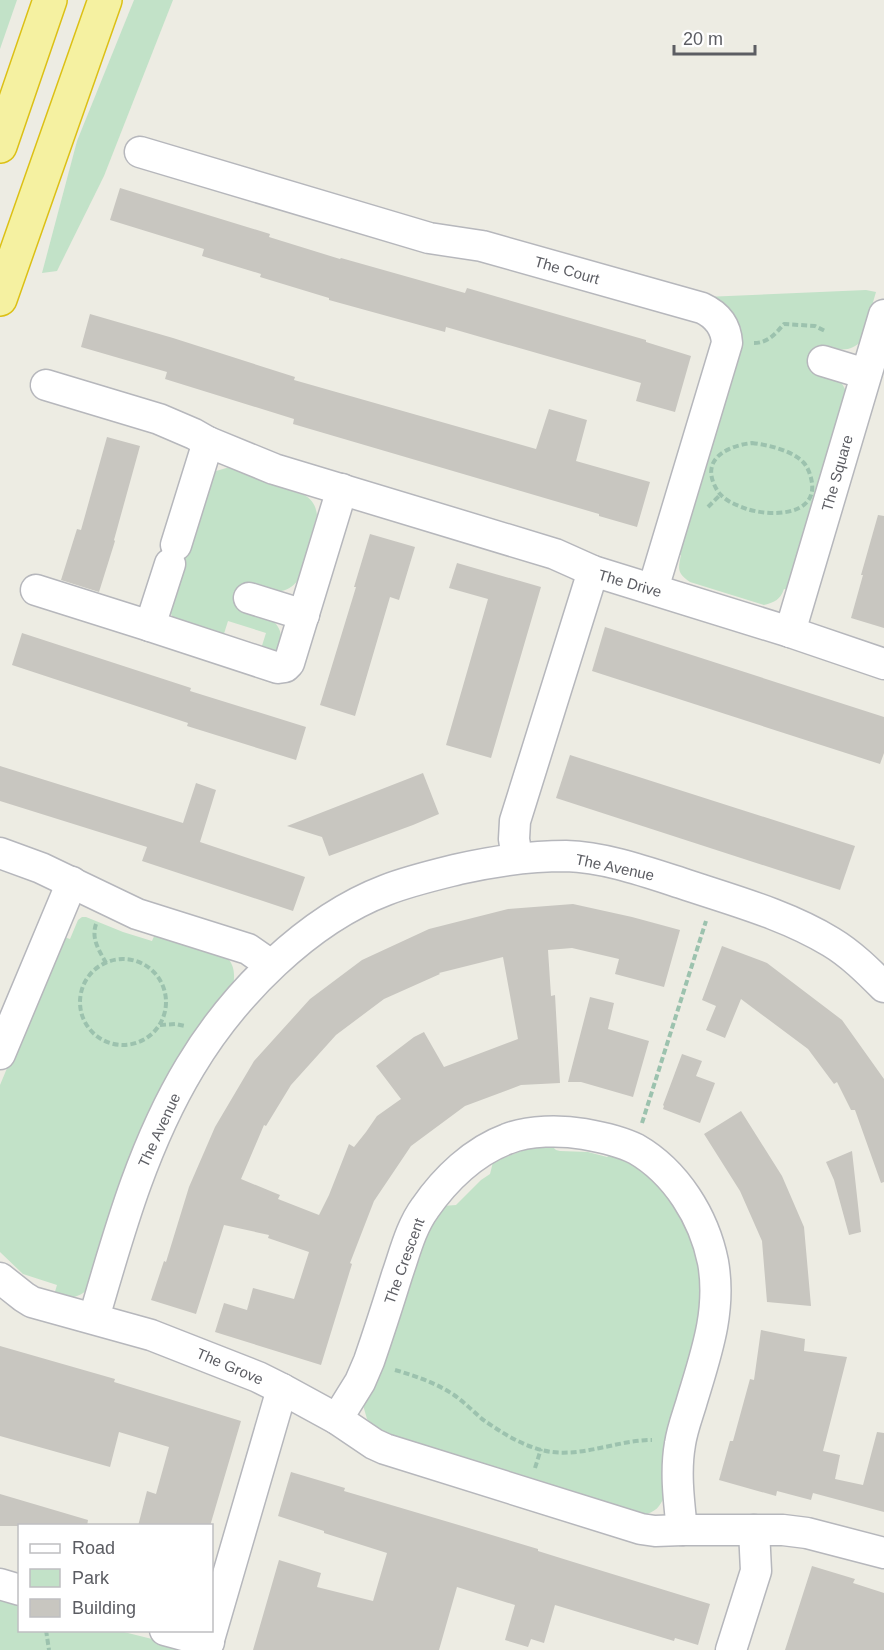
<svg xmlns="http://www.w3.org/2000/svg" width="884" height="1650" viewBox="0 0 884 1650" font-family="Arial,sans-serif">
	<style>
		.green { fill: #c2e2c8 }
		.building { fill: #c8c6c0; fill-rule: evenodd }
		.lines { fill: none; stroke-linecap: round; stroke-linejoin: round }
		.minor-casing { stroke: #b6b7bc; stroke-width: 33 }
		.trunk-casing { stroke: #dcc015; stroke-width: 36 }
		.path { stroke: #9cc2ae; stroke-width: 4; stroke-dasharray: 6 3; stroke-linecap: butt }
		.minor { stroke: #fff; stroke-width: 30 }
		.trunk { stroke: #f5f1a1; stroke-width: 33 }
		.labels { text-anchor: middle; dominant-baseline: central; stroke-width: 4.5; stroke-linejoin: round; paint-order: stroke }
		.street-label { font-size: 15px; fill: #5c5d63; stroke: #fff }
	</style>
	<rect width="100%" height="100%" fill="#edece3"/>
	<g class="green">
		<path d="M0 0H17L0 49Z"/>
		<path d="M134 0H173L104 176 57 271 42 273 77 141Z"/>
		<path d="M866 290 876 292 862 340C851 353 839 350 824 346L817 369C832 376 843 378 847 395L791 590 784 589C780 600 775 602 764 605L690 582C677 573 678 569 681 555L674 553 738 350 705 297Z"/>
		<path d="M230 467 271 484 304 495C312 499 316 506 317 515L298 580C292 588 287 590 277 592L273 621C283 630 283 641 276 652H260L266 633 228 621 222 640C208 634 177 628 171 614 169 609 170 604 170 599L211 477 216 471Z"/>
		<path d="M82 917H86L123 932 152 941 155 934 226 957C235 964 235 976 233 987L88 1289C77 1299 68 1299 54 1295L57 1285 23 1274 0 1252V1085L50 965 61 936 70 939 78 920Z"/>
		<path d="M550 1144 556 1150 560 1151 588 1152 607 1157 610 1155 625 1156 657 1181 681 1214 699 1259 703 1306 664 1497C660 1507 655 1512 644 1515L398 1440 376 1428 367 1419 363 1405 381 1372 426 1234 443 1206 456 1205 481 1180 490 1174 493 1162 529 1148Z"/>
		<path d="M0 1596 19 1602 20 1630 120 1631 172 1644 181 1650H0Z"/>
	</g>
	<g class="building">
		<path d="M120 188 270 234 269 237 340 259 341 258 465 293 467 288 646 340V342L691 356 675 412 636 401 641 383 446 327 445 332 329 300V298L260 277 261 274 202 256 204 249 110 220Z"/>
		<path d="M90 314 173 338 295 377 294 380 536 449 549 409 587 420 576 461 650 482 637 527 599 516V514L293 424 294 419 165 379 167 372 81 347Z"/>
		<path d="M107 437 140 446 114 540 115 541 99 592 61 580 77 529 81 530Z"/>
		<path d="M878 515 884 516V628L851 618 863 575H861Z"/>
		<path d="M370 534 415 547 399 600 390 597 355 716 320 705 356 587H354Z"/>
		<path d="M457 563 541 587 491 758 446 745 488 599 449 588Z"/>
		<path d="M605 627 884 717V753L880 764 592 671Z"/>
		<path d="M22 633 191 688 190 691 306 727 296 760 187 726 188 723 12 665Z"/>
		<path d="M570 755 855 846 840 890 556 798Z"/>
		<path d="M0 766 183 823 196 783 216 790 200 842 305 877 293 911 142 861 147 847 0 801Z"/>
		<path d="M423 773 439 814 413 825 329 856 322 837 287 826Z"/>
		<path d="M573 904 632 917 680 930 664 987 615 974 619 959 572 948 548 950 551 996 555 995 560 1083 521 1085 465 1106 411 1146 374 1201 350 1263 352 1264 321 1365 215 1332 224 1303 247 1310 253 1288 294 1299 309 1252 268 1238 269 1235 224 1225 196 1314 151 1300 164 1261 166 1262 189 1187 215 1127 254 1061 310 999 362 960 429 929 508 909ZM503 957 518 1039 444 1067 424 1032 414 1037 376 1066 401 1099 377 1116 366 1132 354 1147 349 1144 329 1195 319 1215 278 1199 280 1195 241 1179 264 1125 266 1126 291 1085 336 1035 384 999 440 974 439 973Z"/>
		<path d="M722 946 767 963 842 1020 884 1079V1182L881 1183 855 1110H851L837 1082 834 1084 808 1049 741 999 725 1038 706 1030 716 1006 702 1000Z"/>
		<path d="M590 997 614 1003 608 1029 649 1041 633 1097 581 1082H568Z"/>
		<path d="M682 1054 702 1061 696 1076 715 1083 700 1123 663 1109 664 1106 663 1105Z"/>
		<path d="M741 1111 782 1176 804 1227 811 1306 767 1302 762 1241 740 1191 704 1134Z"/>
		<path d="M852 1151 861 1232 849 1235 834 1180 826 1162Z"/>
		<path d="M761 1330 805 1339 804 1351 847 1357 823 1451 840 1455 835 1479 863 1485 877 1432 884 1433V1512L813 1493 811 1500 777 1491 776 1496 719 1480 730 1441H733L750 1379 754 1380Z"/>
		<path d="M0 1346 115 1379 114 1382 241 1421 210 1526H138L147 1491 156 1494 169 1447 119 1432 110 1467 0 1436Z"/>
		<path d="M291 1472 345 1488 344 1491 462 1526 538 1549V1551L570 1561 710 1604 698 1645 675 1638 674 1641 555 1605 544 1643 531 1639 528 1647 505 1640 515 1605 457 1587 439 1650H253L279 1560 321 1573 317 1587 373 1601 387 1553 324 1533V1531L278 1516Z"/>
		<path d="M0 1494 88 1520 87 1526H0Z"/>
		<path d="M812 1566 855 1579 853 1583 884 1593V1650H785Z"/>
	</g>
	<g class="lines">
		<g class="minor-casing">
			<g id="minor">
				<path d="M140 152 429 238 482 246 702 308C717 315 726 326 727 343L653 589"/>
				<path d="M823 361 866 374"/>
				<path d="M46 385 159 419 194 434 208 442"/>
				<path d="M176 545 208 442 274 469 555 554 593 571 790 632 884 664"/>
				<path d="M170 564 150 626 278 668 285 667 289 663 342 489"/>
				<path d="M36 590 150 626"/>
				<path d="M249 598 304 615"/>
				<path d="M790 632 884 315"/>
				<path d="M0 853 41 868 137 914 248 949 271 965"/>
				<path d="M517 858 514 839 515 821 593 571"/>
				<path d="M0 1054 72 882"/>
				<path d="M0 1278 24 1297 32 1302 151 1335 258 1377 282 1389 337 1419 374 1444 385 1449 641 1529 655 1531 682 1530H783L807 1533 884 1553"/>
				<path d="M94 1318C119 1232 143 1145 190 1067 233 995 307 920 386 890 409 881 435 875 459 869 494 861 530 856 566 856 604 857 644 871 681 883 731 900 785 914 831 942 851 954 868 971 884 987"/>
				<path d="M337 1419 360 1382 369 1361C379 1332 388 1304 397 1275 405 1252 411 1227 425 1208 445 1179 474 1151 507 1139 529 1130 561 1130 584 1134 601 1137 620 1141 636 1149 676 1172 704 1217 713 1262 722 1312 705 1357 691 1404 687 1417 682 1430 680 1444 675 1472 679 1502 682 1530"/>
				<path d="M0 1584 20 1590"/>
				<path d="M165 1630 209 1642"/>
				<path d="M206 1650 282 1389"/>
				<path d="M731 1650 756 1571 754 1530"/>
			</g>
		</g>
		<g class="trunk-casing">
			<g id="trunk">
				<path d="M0 146 50 0"/>
				<path d="M0 299 105 0"/>
			</g>
		</g>
		<g class="path">
			<path d="M754 343C768 343 775 334 784 324L815 326 825 331"/>
			<path d="M752 443C768 445 791 450 803 462 808 467 811 476 812 483 816 517 769 516 747 509 736 505 724 501 717 490 699 460 726 446 752 443Z"/>
			<path d="M708 507 720 495"/>
			<path d="M96 924C91 939 99 950 106 963"/>
			<circle cx="123" cy="1002" r="43"/>
			<path d="M160 1025 176 1024 185 1026"/>
			<path d="M642 1123 706 921"/>
			<path d="M395 1370C416 1376 436 1383 454 1395 464 1402 473 1411 482 1419 502 1433 527 1449 552 1452 586 1456 619 1440 652 1440"/>
			<path d="M535 1468 541 1449"/>
			<path d="M46 1630 49 1650"/>
		</g>
		<use href="#minor" class="minor"/>
		<use href="#trunk" class="trunk"/>
	</g>
	<g class="labels">
		<g class="street-label">
			<text transform="translate(567 270) rotate(16)">The Court</text>
			<text transform="translate(837 473) rotate(-74)">The Square</text>
			<text transform="translate(630 583) rotate(16)">The Drive</text>
			<text transform="translate(615 867) rotate(12)">The Avenue</text>
			<text transform="translate(159 1130) rotate(-65)">The Avenue</text>
			<text transform="translate(404 1261) rotate(-70)">The Crescent</text>
			<text transform="translate(230 1366) rotate(23)">The Grove</text>
		</g>
	</g>
	<rect x="18" y="1524" width="195" height="108" fill="#ffffff" stroke="#bebec1" stroke-width="1.5"/>
	<rect x="30" y="1544" width="30" height="9" fill="#ffffff" stroke="#bebec1" stroke-width="1.5"/>
	<text x="72" y="1554" font-size="18" fill="#5c5d63">Road</text>
	<rect x="30" y="1569" width="30" height="18" fill="#c2e2c8" stroke="#bebec1" stroke-width="1.5"/>
	<text x="72" y="1584" font-size="18" fill="#5c5d63">Park</text>
	<rect x="30" y="1599" width="30" height="18" fill="#c8c6c0" stroke="#bebec1" stroke-width="1.5"/>
	<text x="72" y="1614" font-size="18" fill="#5c5d63">Building</text>
	<path d="M674 45v9h81v-9" fill="none" stroke="#5c5d63" stroke-width="3"/>
	<text x="683" y="45" font-size="18" fill="#5c5d63" stroke="#ffffff" stroke-width="4.5" paint-order="stroke">20 m</text>
</svg>
